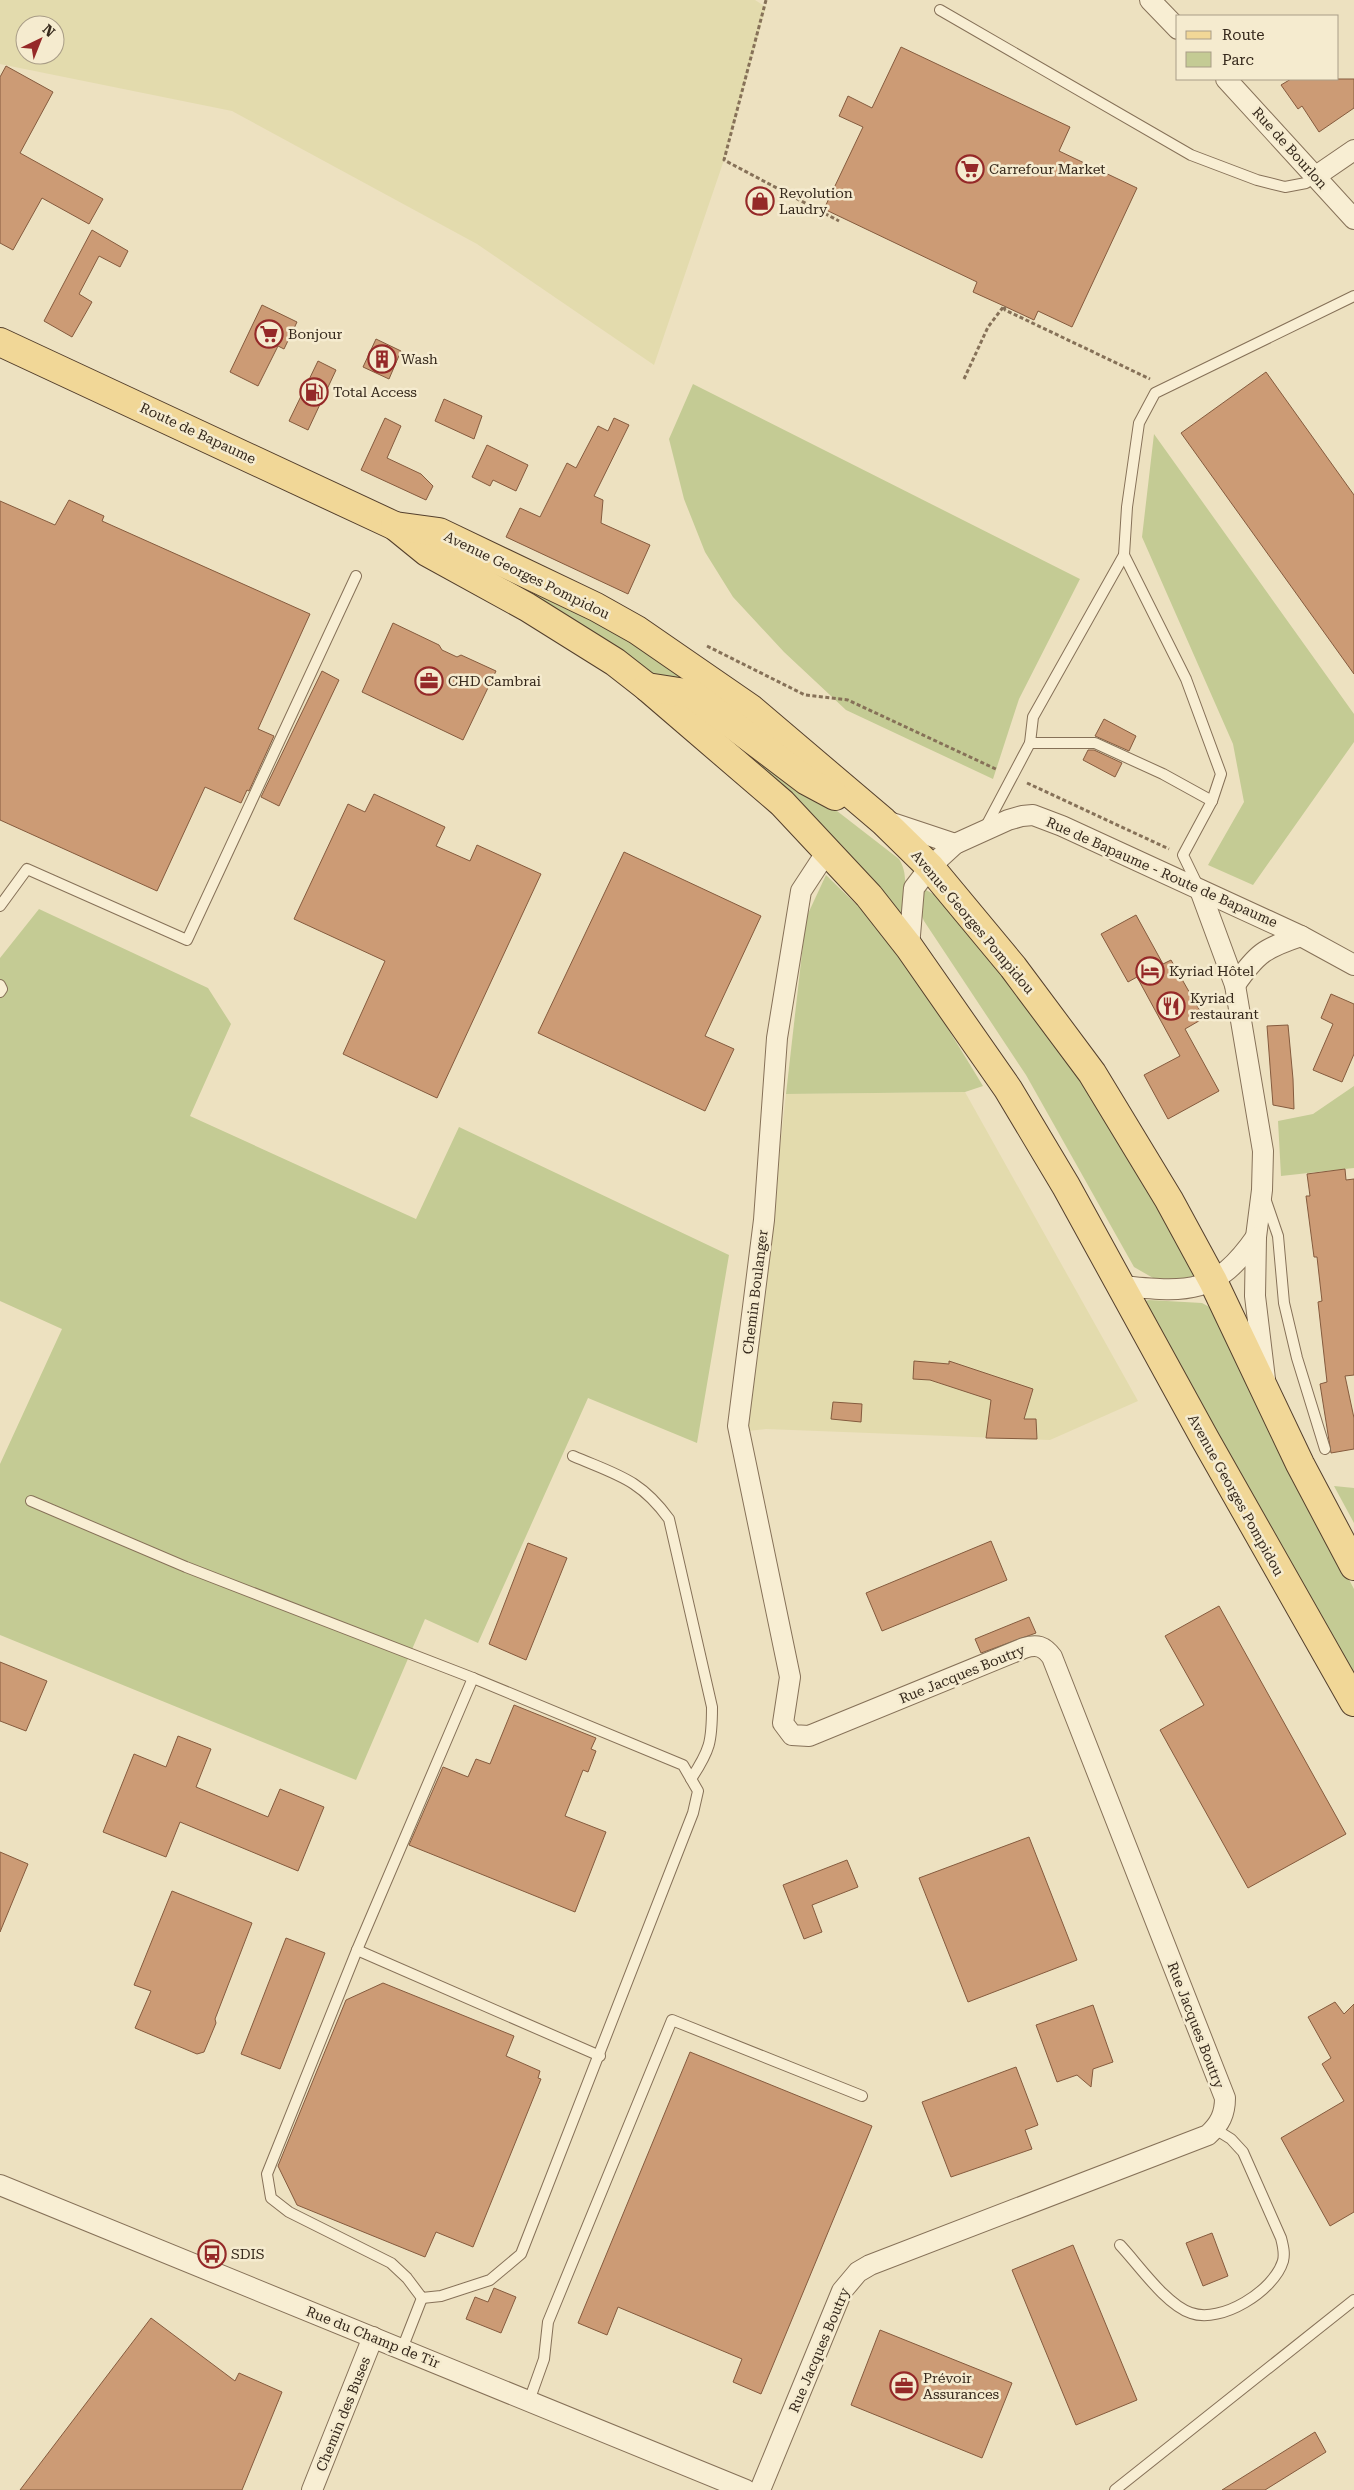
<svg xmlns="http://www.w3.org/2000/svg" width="1354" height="2490" viewBox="0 0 1354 2490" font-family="'Roboto Serif',serif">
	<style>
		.farmland { fill: #e3dbad; fill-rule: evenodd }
		.green { fill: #c4cb94 }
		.building { fill: #cc9b75; stroke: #855b3e }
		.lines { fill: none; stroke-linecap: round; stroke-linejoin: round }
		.service-casing { stroke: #867158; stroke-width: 12 }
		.minor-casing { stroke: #867158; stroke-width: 22 }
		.primary-casing { stroke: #543f2c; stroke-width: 30 }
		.path { stroke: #867158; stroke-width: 3; stroke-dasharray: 4 2.5; stroke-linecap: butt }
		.service { stroke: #f8eed3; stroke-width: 10 }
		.minor { stroke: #f8eed3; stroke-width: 20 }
		.primary { stroke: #f1d797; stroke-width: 28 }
		.labels { text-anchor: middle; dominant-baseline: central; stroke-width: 5; stroke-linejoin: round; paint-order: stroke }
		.street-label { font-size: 14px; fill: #36291c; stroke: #f5ebcf }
		.poi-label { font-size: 14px; fill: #36291c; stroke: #f5ebcf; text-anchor: start }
	</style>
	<rect width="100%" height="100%" fill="#ede1c0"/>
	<g class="farmland">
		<path d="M0 0H755L766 7 724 160 654 365 477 244 232 111 0 64ZM25 25H55V55H25Z"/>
		<path d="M965 1092 1138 1401 1050 1440 766 1429 748 1431 786 1094Z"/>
	</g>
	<g class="green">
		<path d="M693 384 1080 579 1019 699 993 779 846 710 784 652 733 597 705 552 684 499 669 439Z"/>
		<path d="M1154 434 1354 714V742L1253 885 1208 865 1244 802 1233 744 1142 537Z"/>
		<path d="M494 572 611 629 679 674 680 680 660 682 496 577Z"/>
		<path d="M696 712 806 787 899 859C910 876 903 896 901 915Z"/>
		<path d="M826 875 871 919 914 973 983 1086 965 1092 786 1094 806 918Z"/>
		<path d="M926 890 937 896 1021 999 1100 1107 1189 1257 1195 1275 1192 1281 1160 1282 1134 1267 1026 1075 924 921 921 914 922 894Z"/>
		<path d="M39 909 208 988 231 1024 190 1116 416 1219 459 1127 729 1255 697 1443 588 1398 478 1643 425 1619 356 1780 0 1635V1464L62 1329 0 1301V958Z"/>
		<path d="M1354 1086V1168L1281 1176 1278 1121 1313 1114Z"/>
		<path d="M1149 1300 1202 1303 1215 1310 1297 1480 1354 1589V1681L1144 1305 1145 1301Z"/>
		<path d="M1334 1486 1354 1488V1523Z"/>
	</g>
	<g class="building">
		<path d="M901 47 1070 127 1059 151 1137 188 1072 327 1038 311 1034 320 1004 306 973 292 977 282 824 209 863 127 839 116 848 96 872 108Z"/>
		<path d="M6 66 53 92 20 153 103 199 89 224 42 198 13 250 0 243V77Z"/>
		<path d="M1291 79H1354V108L1319 132 1302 106 1298 109 1281 85Z"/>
		<path d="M92 230 128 251 120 267 99 256 79 294 92 302 72 337 44 321Z"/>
		<path d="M262 305 297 322 284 349 278 346 258 386 230 372Z"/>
		<path d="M376 339 401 351 389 379 363 367Z"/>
		<path d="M318 361 336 370 308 430 289 421Z"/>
		<path d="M1266 372 1354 495V674L1181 433Z"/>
		<path d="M444 399 482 416 474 439 435 421Z"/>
		<path d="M385 418 401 426 387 458 421 474 433 486 426 500 361 470Z"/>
		<path d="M614 418 629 425 594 496 603 500 601 523 650 545 628 594 506 537 520 508 540 517 567 463 576 468 598 426 608 431Z"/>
		<path d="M487 445 528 465 516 491 493 480 490 486 472 477Z"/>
		<path d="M69 500 104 516 102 521 310 614 258 729 274 736 249 791 247 790 241 803 205 787 157 891 0 820V501L55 525Z"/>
		<path d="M393 623 439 645 442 650 457 657 461 655 496 671 463 740 362 692Z"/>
		<path d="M322 671 339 680 279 806 261 797Z"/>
		<path d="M1104 719 1136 736 1129 751 1095 736Z"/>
		<path d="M1088 750H1094L1122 763 1115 777 1083 760Z"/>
		<path d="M374 794 445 827 436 846 470 861 477 845 541 874 437 1098 343 1054 385 961 294 919 348 804 365 812Z"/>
		<path d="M624 852 761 916 705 1036 734 1049 705 1111 538 1033Z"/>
		<path d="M1136 915 1163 964 1171 960 1204 1018 1185 1029 1219 1091 1168 1119 1144 1075 1180 1056 1137 977 1128 982 1101 934Z"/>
		<path d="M1331 994 1354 1004V1054L1342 1082 1313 1070 1333 1024 1321 1018Z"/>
		<path d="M1288 1025 1293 1079 1294 1109 1273 1105 1267 1026Z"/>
		<path d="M1345 1169 1346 1180 1354 1179V1375L1345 1376 1354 1418V1449L1331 1453 1320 1384 1327 1382 1318 1302 1322 1301 1317 1257H1314L1306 1196H1310L1307 1174Z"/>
		<path d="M914 1361 949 1364V1361L1033 1389 1024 1419H1036L1037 1439 986 1438 991 1400 930 1380 913 1379Z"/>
		<path d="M833 1402 862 1404 861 1422 831 1419Z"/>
		<path d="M991 1541 1007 1580 882 1631 866 1593Z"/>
		<path d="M528 1543 567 1558 526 1660 489 1644Z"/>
		<path d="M1219 1606 1346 1834 1248 1888 1160 1730 1204 1705 1165 1636Z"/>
		<path d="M1029 1617 1036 1633 981 1653 975 1639Z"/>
		<path d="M0 1662 47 1681 26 1731 0 1721Z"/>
		<path d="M514 1705 596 1738 591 1749 596 1751 588 1772 583 1770 565 1816 606 1832 575 1912 409 1845 443 1767 468 1777 476 1759 490 1764Z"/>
		<path d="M178 1736 211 1749 196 1787 268 1817 280 1789 324 1807 298 1871 180 1822 166 1857 103 1832 134 1754 166 1767Z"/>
		<path d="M1029 1837 1077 1960 968 2002 919 1878Z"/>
		<path d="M0 1852 28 1864 0 1932Z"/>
		<path d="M847 1860 858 1887 812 1905 822 1932 804 1939 783 1885Z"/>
		<path d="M172 1891 252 1923 215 2019 216 2023 204 2052 197 2054 135 2028 151 1991 134 1985Z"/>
		<path d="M286 1938 325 1953 280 2069 241 2054Z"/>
		<path d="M383 1983 514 2036 506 2056 540 2071 538 2078 541 2079 473 2247 436 2232 425 2257 297 2205 278 2166 346 2000Z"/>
		<path d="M1335 2002 1344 2014 1354 2004V2212L1330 2226 1281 2138 1344 2101 1322 2064 1331 2058 1308 2017Z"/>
		<path d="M1093 2005 1113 2062 1093 2069 1091 2087 1077 2075 1057 2082 1036 2025Z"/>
		<path d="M690 2052 872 2126 761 2394 733 2382 742 2359 618 2307 607 2335 578 2323Z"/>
		<path d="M1016 2067 1038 2125 1025 2130 1032 2149 951 2177 922 2102Z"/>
		<path d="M1212 2233 1228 2276 1203 2286 1186 2243Z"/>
		<path d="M1073 2245 1137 2400 1076 2425 1012 2270Z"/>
		<path d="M494 2288 516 2297 501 2333 466 2319 475 2297 488 2302Z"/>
		<path d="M151 2318 235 2381 239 2373 282 2392 242 2490H20Z"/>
		<path d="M880 2330 1012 2383 982 2458 851 2405Z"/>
		<path d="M1315 2432 1326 2452 1265 2490H1222Z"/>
	</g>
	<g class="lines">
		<g class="service-casing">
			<g id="service">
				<path d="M940 10 1191 155 1257 180 1285 187 1306 183 1316 176"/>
				<path d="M1124 555 1186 679 1221 774 1212 801 1183 855 1198 886"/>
				<path d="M1030 743H1095L1163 774 1212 801"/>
				<path d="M985 828 1030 743 1033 717 1124 555 1127 507 1139 423 1155 393 1354 296"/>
				<path d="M0 906 27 869 187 940 356 576"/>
				<path d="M0 985 2 989 0 992"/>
				<path d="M1266 1201 1278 1236 1284 1303 1297 1358 1325 1449"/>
				<path d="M573 1456C617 1475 640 1479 669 1519L712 1707C712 1742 710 1750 691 1779"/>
				<path d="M31 1501 186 1567 473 1678"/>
				<path d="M473 1678 683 1765 698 1791 693 1813 521 2254 490 2280 441 2296 422 2298 407 2278 391 2263 289 2212 271 2198 267 2174 357 1950Z"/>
				<path d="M357 1950 600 2056"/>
				<path d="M1120 2245C1138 2264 1166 2305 1191 2313 1221 2324 1274 2291 1283 2261 1285 2253 1283 2246 1281 2238L1243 2152 1231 2139 1215 2129"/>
				<path d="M402 2349 422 2298"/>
				<path d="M529 2401 544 2359 548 2322 672 2020 862 2096"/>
				<path d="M1115 2490 1354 2300"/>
			</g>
		</g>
		<g class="minor-casing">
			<g id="minor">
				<path d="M1150 0 1178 29"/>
				<path d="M1226 79 1354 219"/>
				<path d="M1316 176 1354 150"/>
				<path d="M886 821 955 844"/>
				<path d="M1200 890 1235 985 1263 1151 1262 1190 1256 1237 1255 1296 1265 1379"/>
				<path d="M909 947 914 888 930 867 955 844 1008 820 1022 816 1033 815 1062 826 1301 936 1354 965"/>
				<path d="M1235 985C1257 953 1265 948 1301 936"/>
				<path d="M1121 1286C1187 1292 1215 1296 1256 1237"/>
				<path d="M0 2185 746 2490"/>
				<path d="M312 2490 373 2337"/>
				<path d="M760 2490 842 2291 858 2272 870 2265 1208 2135C1220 2124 1225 2114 1225 2098L1052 1657C1044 1646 1037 1644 1024 1648L809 1736 792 1735 783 1723 790 1677 738 1426 764 1220 777 1038 801 891 820 862 831 853"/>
			</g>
		</g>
		<g class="primary-casing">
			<g id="primary">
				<path d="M0 342 395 526 427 552 527 607 615 662 647 687 782 803 869 896 909 947 1008 1089 1066 1186 1205 1439 1354 1702"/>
				<path d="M395 526 439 532 596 607 637 630 750 708 883 821 930 867 1013 967 1092 1073 1169 1200 1213 1281 1300 1464 1354 1566"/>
				<path d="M647 687 692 694 807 781 835 796"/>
			</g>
		</g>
		<g class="path">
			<path d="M766 0 724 160 839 221"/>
			<path d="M964 379 988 327 1004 306 1005 310 1150 379"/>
			<path d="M707 646 805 695 848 700 998 770"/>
			<path d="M1027 783 1169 849"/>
		</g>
		<use href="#service" class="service"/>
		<use href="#minor" class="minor"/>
		<use href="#primary" class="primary"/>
	</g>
	<defs>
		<g id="supermarket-ring" transform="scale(1.4375)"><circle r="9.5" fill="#f5ebcf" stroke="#952928" stroke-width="1.5"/><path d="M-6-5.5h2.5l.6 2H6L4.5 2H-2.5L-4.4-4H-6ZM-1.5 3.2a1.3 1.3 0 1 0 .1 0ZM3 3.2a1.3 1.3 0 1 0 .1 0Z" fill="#952928"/></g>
		<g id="shop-ring" transform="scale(1.4375)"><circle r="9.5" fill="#f5ebcf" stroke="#952928" stroke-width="1.5"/><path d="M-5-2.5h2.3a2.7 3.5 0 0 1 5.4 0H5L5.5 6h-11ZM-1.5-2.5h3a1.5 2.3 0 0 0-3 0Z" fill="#952928"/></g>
		<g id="building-ring" transform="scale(1.4375)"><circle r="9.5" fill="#f5ebcf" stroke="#952928" stroke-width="1.5"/><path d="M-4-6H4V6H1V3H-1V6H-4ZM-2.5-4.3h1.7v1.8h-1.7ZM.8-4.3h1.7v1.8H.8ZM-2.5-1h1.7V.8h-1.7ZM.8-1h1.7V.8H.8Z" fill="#952928"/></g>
		<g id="fuel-ring" transform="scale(1.4375)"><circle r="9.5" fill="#f5ebcf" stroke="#952928" stroke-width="1.5"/><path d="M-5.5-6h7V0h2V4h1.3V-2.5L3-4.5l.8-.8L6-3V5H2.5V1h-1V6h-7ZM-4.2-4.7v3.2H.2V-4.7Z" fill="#952928"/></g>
		<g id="office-ring" transform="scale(1.4375)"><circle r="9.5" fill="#f5ebcf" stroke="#952928" stroke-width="1.5"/><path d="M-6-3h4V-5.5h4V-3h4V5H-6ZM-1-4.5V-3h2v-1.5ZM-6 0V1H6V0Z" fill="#952928"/></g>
		<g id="hotel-ring" transform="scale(1.4375)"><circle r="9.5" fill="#f5ebcf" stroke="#952928" stroke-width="1.5"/><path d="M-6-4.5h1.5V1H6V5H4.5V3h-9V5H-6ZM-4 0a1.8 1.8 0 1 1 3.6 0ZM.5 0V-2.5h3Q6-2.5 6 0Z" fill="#952928"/></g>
		<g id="restaurant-ring" transform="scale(1.4375)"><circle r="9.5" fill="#f5ebcf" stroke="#952928" stroke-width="1.5"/><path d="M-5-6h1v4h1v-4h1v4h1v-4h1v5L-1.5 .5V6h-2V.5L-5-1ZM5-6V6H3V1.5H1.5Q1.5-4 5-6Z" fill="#952928"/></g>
		<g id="bus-ring" transform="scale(1.4375)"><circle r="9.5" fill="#f5ebcf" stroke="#952928" stroke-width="1.5"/><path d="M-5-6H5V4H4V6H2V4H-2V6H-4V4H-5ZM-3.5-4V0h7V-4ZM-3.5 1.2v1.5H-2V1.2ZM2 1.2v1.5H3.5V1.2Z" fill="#952928"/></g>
	</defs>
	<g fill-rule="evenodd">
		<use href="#supermarket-ring" x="970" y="169"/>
		<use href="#shop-ring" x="760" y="201"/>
		<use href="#supermarket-ring" x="269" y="334"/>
		<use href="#building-ring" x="382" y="359"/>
		<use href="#fuel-ring" x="314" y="392"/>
		<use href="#office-ring" x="429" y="681"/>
		<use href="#hotel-ring" x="1150" y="971"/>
		<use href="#restaurant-ring" x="1171" y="1006"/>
		<use href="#bus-ring" x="212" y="2254"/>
		<use href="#office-ring" x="904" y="2386"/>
	</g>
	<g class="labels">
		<g class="street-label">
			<text transform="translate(1290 148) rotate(48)">Rue de Bourlon</text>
			<text transform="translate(198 433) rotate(25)">Route de Bapaume</text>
			<text transform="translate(527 575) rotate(26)">Avenue Georges Pompidou</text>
			<text transform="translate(1162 872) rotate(24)">Rue de Bapaume - Route de Bapaume</text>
			<text transform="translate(973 922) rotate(50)">Avenue Georges Pompidou</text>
			<text transform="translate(755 1292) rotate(-83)">Chemin Boulanger</text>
			<text transform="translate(1236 1495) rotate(61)">Avenue Georges Pompidou</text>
			<text transform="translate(962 1674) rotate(-22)">Rue Jacques Boutry</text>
			<text transform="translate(1196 2025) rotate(69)">Rue Jacques Boutry</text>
			<text transform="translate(373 2337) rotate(22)">Rue du Champ de Tir</text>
			<text transform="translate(819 2350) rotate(-67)">Rue Jacques Boutry</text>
			<text transform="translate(343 2414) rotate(-68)">Chemin des Buses</text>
		</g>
		<g class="poi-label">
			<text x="989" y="169">Carrefour Market</text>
			<text x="779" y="193">Revolution<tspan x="779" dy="16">Laudry</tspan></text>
			<text x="288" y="334">Bonjour</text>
			<text x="401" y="359">Wash</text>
			<text x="333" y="392">Total Access</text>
			<text x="448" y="681">CHD Cambrai</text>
			<text x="1169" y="971">Kyriad Hôtel</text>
			<text x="1190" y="998">Kyriad<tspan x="1190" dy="16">restaurant</tspan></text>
			<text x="231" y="2254">SDIS</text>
			<text x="923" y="2378">Prévoir<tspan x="923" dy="16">Assurances</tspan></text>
		</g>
	</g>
	<rect x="1176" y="15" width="162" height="65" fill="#f5ebcf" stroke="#a99d87"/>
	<rect x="1186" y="31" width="25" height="8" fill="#f1d797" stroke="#a99d87"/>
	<text x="1222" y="40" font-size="15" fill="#36291c">Route</text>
	<rect x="1186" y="52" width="25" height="15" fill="#c4cb94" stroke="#a99d87"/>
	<text x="1222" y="65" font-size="15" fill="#36291c">Parc</text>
	<g transform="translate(40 40) rotate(43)"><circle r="24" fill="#f5ebcf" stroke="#a99d87"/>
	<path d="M0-4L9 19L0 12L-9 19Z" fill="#952928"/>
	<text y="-8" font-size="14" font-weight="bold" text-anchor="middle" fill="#36291c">N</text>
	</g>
</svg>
